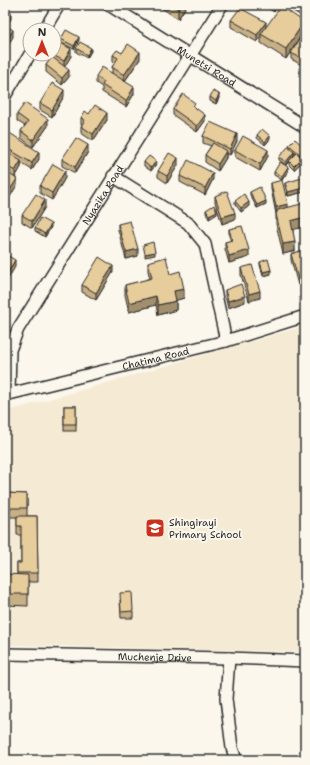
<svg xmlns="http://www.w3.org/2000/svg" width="310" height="765" viewBox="0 0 310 765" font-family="'Shantell Sans',sans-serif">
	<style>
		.built { fill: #f5ead4 }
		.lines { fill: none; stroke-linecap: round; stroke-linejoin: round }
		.street-casing { stroke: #2b2b2b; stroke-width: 14 }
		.street { stroke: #fbf7ec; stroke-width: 11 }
		.wall { fill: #c7af86; stroke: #2b2b2b }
		.shaded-wall { fill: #a28f6d; stroke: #2b2b2b }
		.building { fill: #e7cc9c; stroke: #2b2b2b }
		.labels { text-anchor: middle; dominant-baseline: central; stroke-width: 4; stroke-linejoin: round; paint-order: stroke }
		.street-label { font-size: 10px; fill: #2b2b2b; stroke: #fbf7ec }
		.poi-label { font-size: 10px; fill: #2b2b2b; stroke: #fbf7ec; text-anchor: start }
	</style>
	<rect width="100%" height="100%" fill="#fbf7ec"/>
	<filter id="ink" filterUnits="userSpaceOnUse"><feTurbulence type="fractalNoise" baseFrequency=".025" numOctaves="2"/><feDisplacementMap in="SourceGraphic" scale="8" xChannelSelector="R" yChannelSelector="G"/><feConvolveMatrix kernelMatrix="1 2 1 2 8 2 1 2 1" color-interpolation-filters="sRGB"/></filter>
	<g filter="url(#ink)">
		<path class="built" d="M305 326V652L5 645V412Z"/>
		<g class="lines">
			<g class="street-casing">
				<g id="street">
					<path id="s1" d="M109 5 305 127"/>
					<path d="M44 30 59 5"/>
					<path d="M5 96 30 54"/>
					<path d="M113 176 188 223 205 244 226 341"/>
					<path id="s2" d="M9 394 10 350 18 329 222 5"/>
					<path id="s3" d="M5 395 226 341 305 316"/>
					<path id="s4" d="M5 654 229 658 305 661"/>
					<path d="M229 658 226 699 232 748 236 760"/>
				</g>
			</g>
			<use href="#street" class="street"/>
		</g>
		<g class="wall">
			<path d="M157 5H187L178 19Z"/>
			<path d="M264 5H276V8L274 12 264 6Z"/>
			<path d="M286 5H305V18L286 7Z"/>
			<path d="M231 20 266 26 304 31 286 59 261 43V37L257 42 231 27Z"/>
			<path d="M61 39 79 40 74 49 61 43Z"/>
			<path d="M305 39V67L291 59V53Z"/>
			<path d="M76 48 91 51 87 58 76 52Z"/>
			<path d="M122 53 140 59 125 81 134 94 126 107 102 92V87L96 83V76L112 73V67L115 63 113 62V55Z"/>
			<path d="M47 54 71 56 64 67 69 77 62 85 46 72V65L50 60 47 58Z"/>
			<path d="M64 96 52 117 40 110V103Z"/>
			<path d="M210 97 219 98 216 104 210 101Z"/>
			<path d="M195 107 205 121 197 132 173 115V109Z"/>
			<path d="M17 114 48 126 33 147 21 138V131L25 126 17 121Z"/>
			<path d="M89 114 107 120 93 141 81 133V126L82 125 81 124V118Z"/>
			<path d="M5 130 39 159 32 170 21 163V167L15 177 17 185 9 196V202L5 209Z"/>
			<path d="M257 135 270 139 265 145 257 138Z"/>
			<path d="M203 136 237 141 230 155 226 153V158L218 171 205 162V155L211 146 203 143Z"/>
			<path d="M289 145 305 148 301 157 302 162 294 170 289 165V161L296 154 294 152V155L286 165 279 160V157L289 148Z"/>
			<path d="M235 150 268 156 260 171 235 157Z"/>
			<path d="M88 152 75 173 62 166V159Z"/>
			<path d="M144 162 156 164 151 171 144 166Z"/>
			<path d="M178 165 167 183 158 177V171Z"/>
			<path d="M288 171 282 180 274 175V172Z"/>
			<path d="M180 176 213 179 205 195 180 182Z"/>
			<path d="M65 178 52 200 40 193V186Z"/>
			<path d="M271 183 288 207 293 230 295 251 283 254 276 224V214L271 189Z"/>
			<path d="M285 183 304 192 288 196 285 186Z"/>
			<path d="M250 192 266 204 257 208 250 195Z"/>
			<path d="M215 196 235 219 222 224 215 202Z"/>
			<path d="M235 201 249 206 241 212 235 204Z"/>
			<path d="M45 207 32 228 22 222V215Z"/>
			<path d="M206 210 217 214 209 219 206 213Z"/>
			<path d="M118 224 138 256 126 259 118 230Z"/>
			<path d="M51 227 45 237 35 231V228Z"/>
			<path d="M229 229 249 257 229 263 225 249V242L231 241 229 236Z"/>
			<path d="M291 254 305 256V283L298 285 291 260Z"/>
			<path d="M148 262 170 274 184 298 176 300V310L158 315 156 305 129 312 125 295V285L150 279 148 271Z"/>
			<path d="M260 262 271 274 263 276 260 265Z"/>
			<path d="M241 268 260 298 249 301 241 275Z"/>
			<path d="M113 272 96 300 82 292V285Z"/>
			<path d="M225 290 245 302 228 308 225 296Z"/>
			<rect x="64" y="406" width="12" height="25"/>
			<path d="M5 493 27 494V516H37L38 582H28V606L5 605V574L17 575V563H21V535H17V517H5Z"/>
			<path d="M120 600 133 611V618H121Z"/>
		</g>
		<g class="shaded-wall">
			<path d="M181 5H187L178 19V9Z"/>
			<path d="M276 5V8L274 12V8Z"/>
			<path d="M11 12V19L5 28V21Z"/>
			<path d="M266 22V29L261 34V37L257 42V35Z"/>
			<path d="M304 22V31L286 59V49Z"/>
			<path d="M13 30V37L6 48V42Z"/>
			<path d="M79 37V40L74 49V46Z"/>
			<path d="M91 48V51L87 58V55Z"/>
			<path d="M71 49V56L64 68V61Z"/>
			<path d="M140 52V59L124 82V75Z"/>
			<path d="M69 70V77L62 85V78Z"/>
			<path d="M134 87V94L126 107V101Z"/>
			<path d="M64 90V96L52 117V110Z"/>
			<path d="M219 94V98L216 104V101Z"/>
			<path d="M107 113V120L93 141V134Z"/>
			<path d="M205 115V121L197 132V126Z"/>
			<path d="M48 119V126L33 147V140Z"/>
			<path d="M237 134V141L230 155V149Z"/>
			<path d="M270 136V139L265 145V142Z"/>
			<path d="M88 145V152L75 173V167Z"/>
			<path d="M305 149V152L300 158V154Z"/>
			<path d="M268 150V156L260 171V164Z"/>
			<path d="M226 151V158L218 171V164Z"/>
			<path d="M39 152V159L32 170V163Z"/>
			<path d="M294 152V155L286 165V162Z"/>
			<path d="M178 158V165L167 183V176Z"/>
			<path d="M302 158V162L294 170V166Z"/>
			<path d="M21 161V167L15 178V171Z"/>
			<path d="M156 161V164L151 171V168Z"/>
			<path d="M288 167V171L282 180V176Z"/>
			<path d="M65 171V178L52 200V193Z"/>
			<path d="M213 173V179L205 195V188Z"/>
			<path d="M17 179V185L10 197V190Z"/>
			<path d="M304 188V192L288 196V192Z"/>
			<path d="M9 195V202L5 209V203Z"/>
			<path d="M45 200V207L32 228V221Z"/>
			<path d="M266 201V204L257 208V205Z"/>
			<path d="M249 202V206L241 212V208Z"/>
			<path d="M288 204V211L276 214V207Z"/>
			<path d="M217 211V214L209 219V215Z"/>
			<path d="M235 213V219L222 224V217Z"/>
			<path d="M305 217V227L291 230V221Z"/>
			<path d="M51 224V227L45 237V234Z"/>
			<path d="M295 242V251L283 254V244Z"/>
			<path d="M138 249V256L126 259V252Z"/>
			<path d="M249 250V257L229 263V256Z"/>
			<path d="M155 252V255L145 257V254Z"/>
			<path d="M15 260V267L5 284V278Z"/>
			<path d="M113 266V272L96 300V293Z"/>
			<path d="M271 270V274L263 276V272Z"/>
			<path d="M305 276V283L298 285V278Z"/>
			<path d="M184 289V298L174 301V291Z"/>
			<path d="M260 291V298L249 301V294Z"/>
			<path d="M8 294V301L5 306V299Z"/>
			<path d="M156 296V305L129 312V303Z"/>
			<path d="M245 296V302L228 308V301Z"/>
			<path d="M176 301V310L158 315V305Z"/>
		</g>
		<g class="building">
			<path d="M171 5H181L178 9Z"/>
			<path d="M268 5H276L274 8Z"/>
			<path d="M299 5H305V9Z"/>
			<path d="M281 6 304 22 286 49 261 34Z"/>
			<path d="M5 8 11 12 5 21Z"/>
			<path d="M240 8 266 22 257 35 231 20Z"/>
			<path d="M5 25 13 30 6 42 5 41Z"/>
			<path d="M66 30 79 37 74 46 61 39Z"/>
			<path d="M301 37 305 39V60L291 53Z"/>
			<path d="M54 39 71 49 64 61 51 54H54Z"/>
			<path d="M80 42 91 48 87 55 76 48Z"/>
			<path d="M128 44 140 52 124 75 112 67 118 58 113 55 117 50 122 53Z"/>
			<path d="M52 57 69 70 62 78 46 65Z"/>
			<path d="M102 67 134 87 126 101 102 85 104 82 96 76Z"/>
			<path d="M52 83 64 90 52 110 40 103Z"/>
			<path d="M213 91 219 94 216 101 210 97Z"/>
			<path d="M183 94 195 103 193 106 205 115 197 126 173 109Z"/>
			<path d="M25 103 48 119 33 140 21 131 28 122 17 114Z"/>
			<path d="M95 105 107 113 93 134 81 126 85 120 81 118 85 111 89 114Z"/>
			<path d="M210 122 237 134 230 149 203 136Z"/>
			<path d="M262 129 270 136 265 142 257 135Z"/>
			<path d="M5 130 39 152 32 163 5 147Z"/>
			<path d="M243 136 268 150 260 164 235 150Z"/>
			<path d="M76 138 88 145 75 167 62 159Z"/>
			<path d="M295 139 305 148V149L300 154 289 145Z"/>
			<path d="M213 143 226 151 218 164 205 155Z"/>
			<path d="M288 147 294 152 286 162 279 157Z"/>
			<path d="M5 151 21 161 15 171 5 165Z"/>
			<path d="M169 153 178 158 167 176 158 171Z"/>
			<path d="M297 153 302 158 294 166 289 161Z"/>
			<path d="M149 156 156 161 151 168 144 162Z"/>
			<path d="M188 160 213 173 205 188 180 176Z"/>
			<path d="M280 162 288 167 282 176 274 172Z"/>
			<path d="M53 164 65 171 52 193 40 186Z"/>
			<path d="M5 171 17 179 10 190 5 187Z"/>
			<path d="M302 178 304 188 288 192 285 183Z"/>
			<path d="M282 180 288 204 276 207 271 183Z"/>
			<path d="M260 187 266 201 257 205 250 192Z"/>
			<path d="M227 191 235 213 222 217 215 196Z"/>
			<path d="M5 192 9 195 5 203Z"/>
			<path d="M36 194 45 200 32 221 22 215Z"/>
			<path d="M244 194 249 202 241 208 235 201Z"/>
			<path d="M305 203V217L291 221 295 242 283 244 276 214 278 210Z"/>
			<path d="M214 205 217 211 209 215 206 210Z"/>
			<path d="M40 218 51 224 45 234 35 228Z"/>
			<path d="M130 221 138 249 126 252 118 224Z"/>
			<path d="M242 226 249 250 229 256 225 242 232 240 229 229Z"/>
			<path d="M153 242 155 252 145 254 143 245Z"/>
			<path d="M303 250 305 256V276L298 278 291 254Z"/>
			<path d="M5 254 15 260 5 278Z"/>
			<path d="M99 257 113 266 96 293 82 285Z"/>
			<path d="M166 257 170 274 180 271 184 289 174 291 176 301 158 305 156 296 129 303 125 285 152 278 148 262Z"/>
			<path d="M268 259 271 270 263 272 260 262Z"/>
			<path d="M252 265 260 291 249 294 241 268Z"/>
			<path d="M241 284 245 296 228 301 225 290Z"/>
			<path d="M5 293 8 294 5 299Z"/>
			<rect x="64" y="406" width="12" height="18"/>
			<path d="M5 493 27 494V508H5Z"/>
			<path d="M17 516H37L38 573H17V563H21V526H17Z"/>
			<path d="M5 574 28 575V594H5Z"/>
			<path d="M132 592 133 611 121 612 120 593Z"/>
		</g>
	</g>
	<defs>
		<g id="school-square" transform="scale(1)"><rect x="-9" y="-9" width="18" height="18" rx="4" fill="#c8321e" stroke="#fbf7ec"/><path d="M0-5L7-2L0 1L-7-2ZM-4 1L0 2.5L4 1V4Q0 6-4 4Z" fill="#fff"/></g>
	</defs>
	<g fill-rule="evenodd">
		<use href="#school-square" x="155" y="528"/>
	</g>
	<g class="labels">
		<g class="street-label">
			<text stroke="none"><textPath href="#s1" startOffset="115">Munetsi Road</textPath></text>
			<text stroke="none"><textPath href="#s2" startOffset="225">Nyazika Road</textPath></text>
			<text stroke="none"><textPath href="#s3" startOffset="155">Chatima Road</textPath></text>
			<text stroke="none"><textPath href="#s4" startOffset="150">Muchenje Drive</textPath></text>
		</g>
		<g class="poi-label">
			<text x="169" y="522">Shingirayi<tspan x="169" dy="12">Primary School</tspan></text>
		</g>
	</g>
	<rect width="310" height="765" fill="none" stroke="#fbf7ec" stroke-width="20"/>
	<rect x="10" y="10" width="290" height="745" fill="none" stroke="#2b2b2b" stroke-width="1.5" filter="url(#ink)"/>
	<g transform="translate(42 42)"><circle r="19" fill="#fbf7ec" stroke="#a8a59f"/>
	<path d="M0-3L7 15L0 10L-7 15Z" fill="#c8321e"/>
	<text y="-6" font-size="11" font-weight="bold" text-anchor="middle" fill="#2b2b2b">N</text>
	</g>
</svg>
